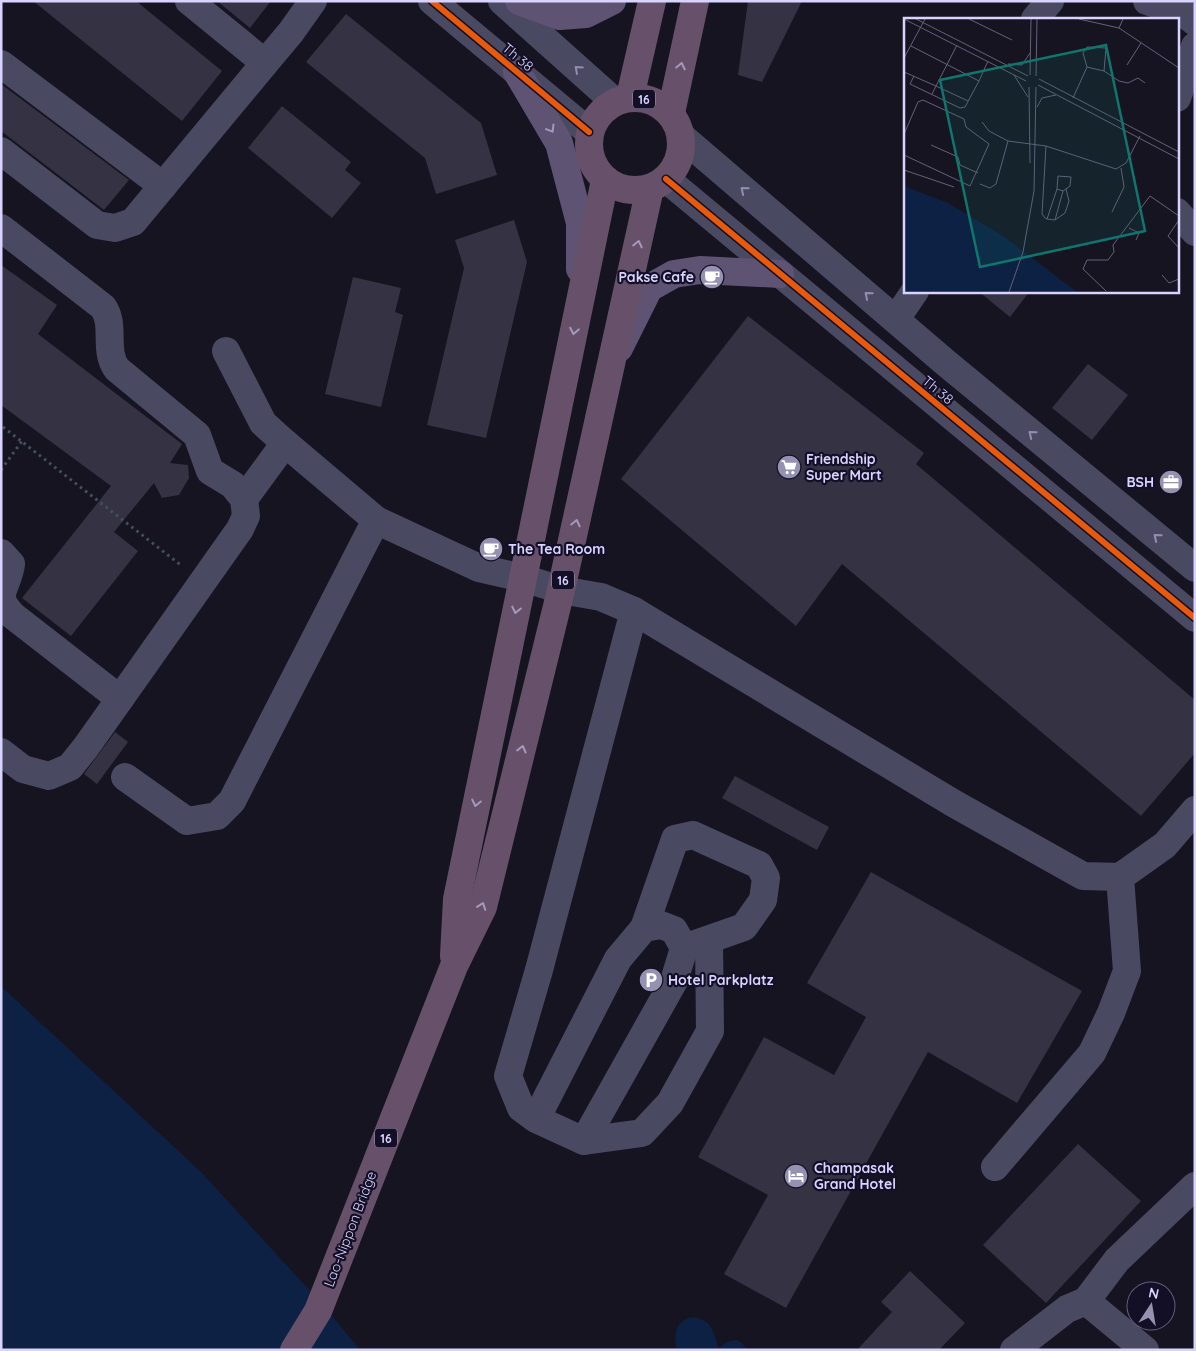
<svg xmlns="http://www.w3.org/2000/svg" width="1196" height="1351" viewBox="0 0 1196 1351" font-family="Quicksand,sans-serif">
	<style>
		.water { fill: #0d2144 }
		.building { fill: #343243 }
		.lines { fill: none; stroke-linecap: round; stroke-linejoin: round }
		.path { stroke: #44505f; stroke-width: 3; stroke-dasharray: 2.5 4; stroke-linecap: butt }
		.minor { stroke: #4a4962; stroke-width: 28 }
		.major { stroke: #5e5373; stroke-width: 28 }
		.highway { stroke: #67516a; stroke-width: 28 }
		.cycleway-casing { stroke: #130f26; stroke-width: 9 }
		.cycleway { stroke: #e8590c; stroke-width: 6 }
		.oneway { stroke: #a699bc }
		.oneway2 { stroke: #928eb0 }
		.oneway3 { stroke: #a29ac0 }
		.labels { text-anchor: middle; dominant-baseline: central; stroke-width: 4.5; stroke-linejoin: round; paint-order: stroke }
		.shield { fill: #130f26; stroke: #9e99be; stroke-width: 1 }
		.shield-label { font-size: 12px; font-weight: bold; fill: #d9d4ff }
		.street-label { font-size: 14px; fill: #d9d4ff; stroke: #130f26 }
		.poi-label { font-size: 14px; font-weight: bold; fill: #d9d4ff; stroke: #130f26; text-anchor: start }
		.inset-road { fill: none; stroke: #64617a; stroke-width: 1 }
		.view { fill: #0f766e; fill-opacity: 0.15; stroke: #0f766e; stroke-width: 2.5 }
		.inset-edge { fill: none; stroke: #d9d4ff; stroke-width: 2.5 }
	</style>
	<rect width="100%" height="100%" fill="#161421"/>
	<g class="water">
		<path d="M1 986 201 1172 324 1306 360 1350H1Z"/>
		<path d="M693 1317C714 1321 712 1331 719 1348L727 1342 736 1340 742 1343 747 1350H677C673 1334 676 1320 693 1317Z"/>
	</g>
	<g class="building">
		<path d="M33 1H136L222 71 182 121Z"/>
		<path d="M217 1H271L250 28Z"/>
		<path d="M748 1H802L762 82 738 75Z"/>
		<path d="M346 14 481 123 497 175 436 194 425 158 306 62Z"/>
		<path d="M1 84 129 180 104 210 1 131Z"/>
		<path d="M282 106 351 162 345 170 361 183 332 218 248 148Z"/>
		<path d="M514 220 527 262 486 438 427 425 464 268 455 240Z"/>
		<path d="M1 265 57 305 38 334 182 444 170 463 188 465 189 478 179 495 162 498 154 483 114 532 138 551 71 636 22 598 111 486 1 405Z"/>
		<path d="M353 277 401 288 395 312 403 315 381 407 325 394Z"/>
		<path d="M978 291H1030L1010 317Z"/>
		<path d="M748 316 924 453 916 464 1195 700V753L1141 816 842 564 796 626 621 479Z"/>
		<path d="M1088 364 1128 395 1092 440 1052 408Z"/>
		<path d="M115 732 128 742 97 784 84 774Z"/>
		<path d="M735 776 829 827 817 850 722 798Z"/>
		<path d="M871 872 1082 991 1017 1103 928 1052 786 1308 724 1274 768 1195 698 1157 764 1037 834 1075 866 1017 807 983Z"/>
		<path d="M1078 1144 1141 1201 1046 1303 983 1245Z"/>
		<path d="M910 1271 965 1323 939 1350H857L892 1312 881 1302Z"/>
	</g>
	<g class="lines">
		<g class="path">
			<path d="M3 427 182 566"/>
			<path d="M1 470 22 441"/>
		</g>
		<g class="minor">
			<path d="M189 1 265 63 291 32 313 1"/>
			<path d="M432 1 589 132"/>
			<path d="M502 1 615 102"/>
			<path d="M1147 1 1185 14 1195 22"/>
			<path d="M1035 19 1050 1"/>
			<path d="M1 64 163 186"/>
			<path d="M1177 98 1195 46"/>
			<path d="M682 137 946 363 1195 568"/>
			<path d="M1 151 97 225 115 228 133 222 265 63"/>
			<path d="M666 179 1195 618"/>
			<path d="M1177 212 1195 232"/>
			<path d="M1 228 103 307C116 325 103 350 117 369L197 435 210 471 233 485 244 499 246 516 240 529 86 747 70 767 49 776 23 769 1 752"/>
			<path d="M896 319 915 291"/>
			<path d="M226 351 263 423 285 443 376 520 479 568 523 578 561 590 601 597 634 611 539 970 508 1076 521 1108 536 1119 584 1141 674 981 684 948 674 930 661 925 644 928 618 959 536 1119"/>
			<path d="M244 499 285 443"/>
			<path d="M1 553 11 564C10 575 4 585 1 596"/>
			<path d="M1 596 4 605 12 615 120 699"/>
			<path d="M634 611 953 803 1083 876 1120 877 1165 845 1195 810"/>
			<path d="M125 777 187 821 217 816 232 801 376 520"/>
			<path d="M644 928 675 839 693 835 759 865 766 878 763 900 744 927 684 948"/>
			<path d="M584 1141 642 1133 670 1103 710 1031 709 940"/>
			<path d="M995 1167 1092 1053 1111 1013 1127 971 1120 877"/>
			<path d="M1086 1301 1145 1350"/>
			<path d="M1014 1350 1067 1309 1086 1301 1117 1260 1195 1186"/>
		</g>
		<g class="major">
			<path d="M519 1 560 16 586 14 612 1"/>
			<path d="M517 72 559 143 580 223V269"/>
			<path d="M619 348 649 288 674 274 700 270 780 274"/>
		</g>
		<g class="highway">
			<path d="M630 97 652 1"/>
			<circle cx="635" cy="144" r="46"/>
			<path d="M671 113 695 1"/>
			<path d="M454 956 457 899 605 180"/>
			<path d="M294 1350 318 1311 454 966 483 907 561 590 650 188"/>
		</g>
		<g class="cycleway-casing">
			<g id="cycleway">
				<path d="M432 1 589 132"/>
				<path d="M666 179 1195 618"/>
			</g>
		</g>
		<use href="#cycleway" class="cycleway"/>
	</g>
	<defs><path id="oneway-chevron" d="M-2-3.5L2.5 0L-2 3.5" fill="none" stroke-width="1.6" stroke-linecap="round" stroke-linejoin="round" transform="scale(1.25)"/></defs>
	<g class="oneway">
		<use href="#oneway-chevron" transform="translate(681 66) rotate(-78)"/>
		<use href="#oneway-chevron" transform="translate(638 244) rotate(-77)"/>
		<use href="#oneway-chevron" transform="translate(574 331) rotate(101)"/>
		<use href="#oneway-chevron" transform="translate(576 523) rotate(-77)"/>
		<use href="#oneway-chevron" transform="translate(516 610) rotate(102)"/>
		<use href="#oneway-chevron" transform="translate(522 749) rotate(-76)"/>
		<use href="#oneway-chevron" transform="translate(476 803) rotate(102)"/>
		<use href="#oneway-chevron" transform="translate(482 906) rotate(-70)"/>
	</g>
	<g class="oneway2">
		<use href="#oneway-chevron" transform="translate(578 69) rotate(-138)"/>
		<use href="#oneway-chevron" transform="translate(744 190) rotate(-140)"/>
		<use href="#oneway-chevron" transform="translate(868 295) rotate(-140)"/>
		<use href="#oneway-chevron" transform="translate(1032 434) rotate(-141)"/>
		<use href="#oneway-chevron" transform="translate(1157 537) rotate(-141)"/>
	</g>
	<use class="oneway3" href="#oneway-chevron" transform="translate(551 129) rotate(59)"/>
	<defs>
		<g id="cafe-disc" transform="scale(1.25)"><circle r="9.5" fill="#9591b1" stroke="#130f26"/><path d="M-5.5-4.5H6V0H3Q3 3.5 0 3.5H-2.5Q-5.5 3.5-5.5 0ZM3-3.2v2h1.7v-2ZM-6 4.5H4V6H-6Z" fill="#fff"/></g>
		<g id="supermarket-disc" transform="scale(1.25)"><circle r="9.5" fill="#9591b1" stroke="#130f26"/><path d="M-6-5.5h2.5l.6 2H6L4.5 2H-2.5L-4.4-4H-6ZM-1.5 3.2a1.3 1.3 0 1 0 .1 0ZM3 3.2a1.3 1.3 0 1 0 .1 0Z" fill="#fff"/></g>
		<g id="office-disc" transform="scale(1.25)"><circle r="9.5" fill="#9591b1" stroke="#130f26"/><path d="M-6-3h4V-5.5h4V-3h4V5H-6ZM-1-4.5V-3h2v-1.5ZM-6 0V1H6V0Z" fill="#fff"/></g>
		<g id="parking-disc" transform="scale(1.25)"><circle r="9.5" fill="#9591b1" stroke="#130f26"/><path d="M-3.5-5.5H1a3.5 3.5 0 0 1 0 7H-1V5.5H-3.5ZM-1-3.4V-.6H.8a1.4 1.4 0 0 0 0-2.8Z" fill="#fff"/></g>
		<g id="hotel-disc" transform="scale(1.25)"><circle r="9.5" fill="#9591b1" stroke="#130f26"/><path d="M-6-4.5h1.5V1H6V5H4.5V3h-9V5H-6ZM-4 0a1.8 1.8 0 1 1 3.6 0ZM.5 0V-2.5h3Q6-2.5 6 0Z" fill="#fff"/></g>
	</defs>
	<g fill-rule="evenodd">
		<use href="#cafe-disc" x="712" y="277"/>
		<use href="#supermarket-disc" x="789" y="467"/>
		<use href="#office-disc" x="1171" y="482"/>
		<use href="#cafe-disc" x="491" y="549"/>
		<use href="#parking-disc" x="651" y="980"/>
		<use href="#hotel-disc" x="796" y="1176"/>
	</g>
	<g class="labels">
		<g class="shield">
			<rect x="633" y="89.5" width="22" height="19" rx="4"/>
			<rect x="552" y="570.5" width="22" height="19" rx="4"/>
			<rect x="375" y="1128.5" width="22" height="19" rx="4"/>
		</g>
		<g class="shield-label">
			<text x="644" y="99">16</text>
			<text x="563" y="580">16</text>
			<text x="386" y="1138">16</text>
		</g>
		<g class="street-label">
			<text transform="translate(518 57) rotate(40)">Th 38</text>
			<text transform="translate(938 390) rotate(40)">Th 38</text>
			<text transform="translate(350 1229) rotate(-69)">Lao-Nippon Bridge</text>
		</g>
		<g class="poi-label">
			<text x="694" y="277" text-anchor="end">Pakse Cafe</text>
			<text x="806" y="459">Friendship<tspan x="806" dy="16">Super Mart</tspan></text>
			<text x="1154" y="482" text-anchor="end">BSH</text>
			<text x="508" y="549">The Tea Room</text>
			<text x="668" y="980">Hotel Parkplatz</text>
			<text x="814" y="1168">Champasak<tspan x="814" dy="16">Grand Hotel</tspan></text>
		</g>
	</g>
	<g transform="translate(904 18)">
		<rect width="275" height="275" fill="#161421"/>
		<path d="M0 168 44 185 99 218 173 274H0Z" fill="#0d2144"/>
		<path class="inset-road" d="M0 1 122 63M12 1 124 58M65 1 108 22M175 1 215 10M219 1 215 10 275 50M7 28 75 63 84 43M0 40 21 1M104 46 118 47 126 35M223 47 237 25M183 49 200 53 215 63 224 65 234 60 241 65M0 54 32 68 53 27M110 57 124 79M126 57 127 1M10 58 6 66 56 90 61 89 75 63M132 58 133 1M135 61 275 134M134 67 275 141M125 69 126 145M28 76 32 68 64 83M169 80 183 49 179 35 183 29 202 30 200 53M133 89 138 80 152 77M78 104 85 113 104 123 142 128 138 196 141 200 143 201 151 202 159 173 153 171 143 201M0 116 14 84 19 82 60 101 62 109 85 126 66 168 0 137M27 127 54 139 56 147 74 155M142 128 212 151 222 145 236 118M0 152 50 169M76 166 86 170 92 166 104 123M153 171 154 158 167 159 166 168 159 173M208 194 220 169 217 150M151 202 161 195 165 183 162 171M275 202 264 218 275 230M225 210 235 215 232 222M258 257 265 265 275 261M202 273 179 251 183 242H204L210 234 209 227 246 178 275 198M105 274 119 234 130 173 132 69"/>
		<path class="view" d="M202 27 241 213 76 249 36 62Z"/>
		<rect width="275" height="275" class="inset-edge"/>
	</g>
	<rect width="1196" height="1351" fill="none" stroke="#d9d4ff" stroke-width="5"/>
	<g transform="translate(1151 1306) rotate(12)"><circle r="24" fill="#130f26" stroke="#625e7d"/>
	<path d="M0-4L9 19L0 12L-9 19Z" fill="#9591b1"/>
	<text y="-8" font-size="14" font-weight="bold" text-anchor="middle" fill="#d9d4ff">N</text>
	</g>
</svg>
